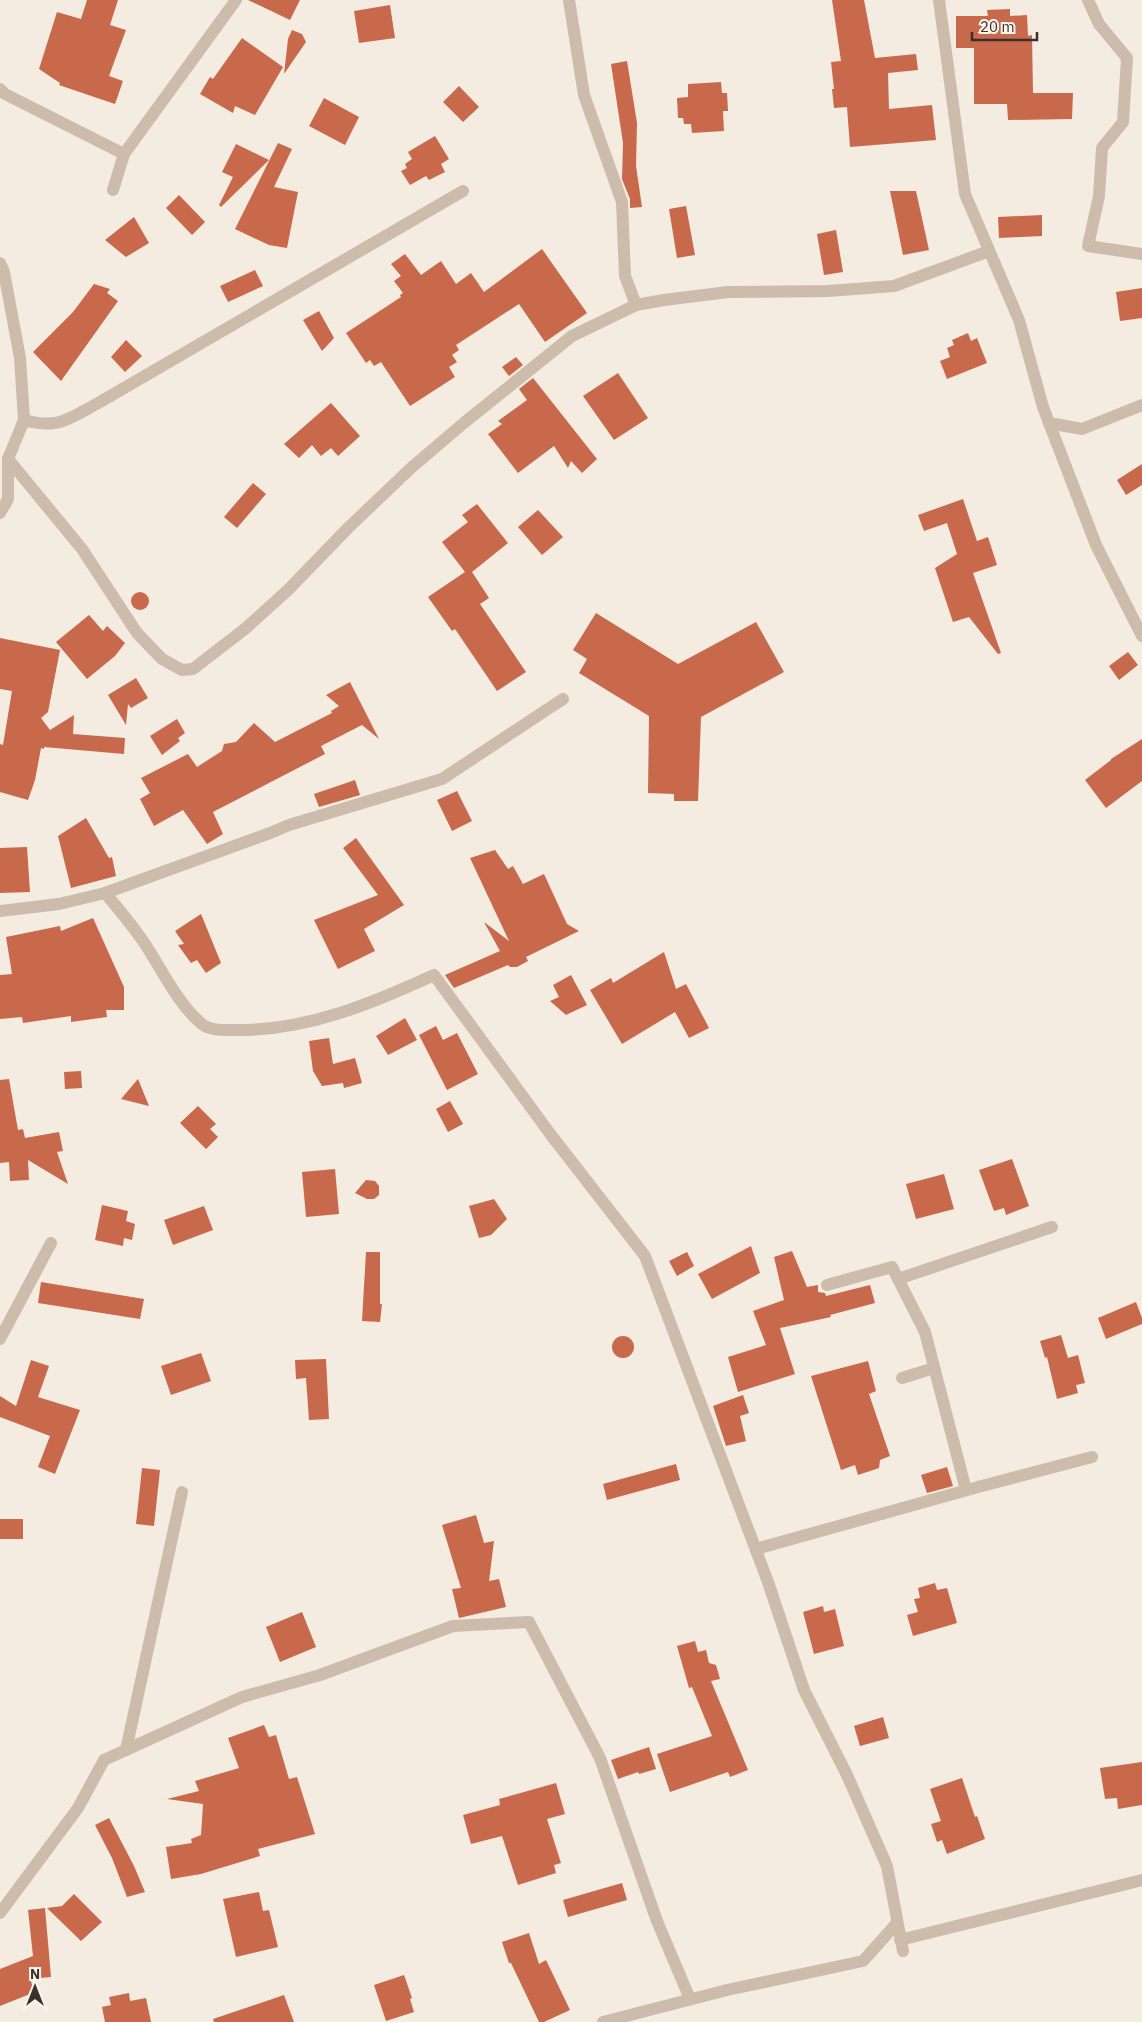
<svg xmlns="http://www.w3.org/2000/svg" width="1142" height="2022" viewBox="0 0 1142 2022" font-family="'IBM Plex Sans',sans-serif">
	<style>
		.building { fill: #c8694b }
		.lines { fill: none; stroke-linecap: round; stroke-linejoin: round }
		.minor { stroke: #cdbbac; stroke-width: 12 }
	</style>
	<rect width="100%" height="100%" fill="#f4ebe1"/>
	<g class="building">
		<path d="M87 0H118L110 25 126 30 109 76 123 81 115 104 59 85 60 83 39 69 57 12 81 19Z"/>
		<path d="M248 0H300L290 20Z"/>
		<path d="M832 0H864L875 58 916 54 918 70 888 73 889 109 932 105 936 140 850 147 847 107 834 108 832 89H834L831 62 841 61Z"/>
		<path d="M390 5 395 38 359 43 354 11Z"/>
		<path d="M1010 9V16L1027 15 1028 36 1032 35 1033 93H1073L1072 119 1008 120 1007 104H974V48H956V16H988L987 10Z"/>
		<path d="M292 30 302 34 306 42 284 74 288 39Z"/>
		<path d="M242 38 283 67 255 115 235 106 233 113 200 94 210 77 213 79Z"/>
		<path d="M627 61 637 123 636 166 642 207 630 208V199L622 179 623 143 611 64Z"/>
		<path d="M721 82 722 93H727L728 111H723L724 131 692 133 691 124H684L683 118H678L677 98 688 97V84Z"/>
		<path d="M459 86 479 107 463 122 443 102Z"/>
		<path d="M324 98 359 117 345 145 309 126Z"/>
		<path d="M435 136 449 159 441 164 445 172 429 180 426 176 410 185 401 171 407 168 405 164 412 159 408 152Z"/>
		<path d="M278 143 292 149 274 187 298 192 287 248 269 245 235 229Z"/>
		<path d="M236 144 269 160 221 207 219 205 233 177 222 172Z"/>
		<path d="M890 191H916L929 250 903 255Z"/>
		<path d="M179 195 205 222 192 235 166 208Z"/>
		<path d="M686 206 695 255 677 258 669 209Z"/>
		<path d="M1042 215V236L999 238 998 217Z"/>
		<path d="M134 217 149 243 126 257 105 240Z"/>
		<path d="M836 230 843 272 824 275 817 234Z"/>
		<path d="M542 249 587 313 545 342 519 304 456 345 459 350 452 355 457 362 449 367 455 377 410 406 381 362 374 366 370 360 366 363 346 333 401 297 400 295 403 293 394 281 401 276 391 264 405 254 421 275 441 261 456 284 471 273 484 292Z"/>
		<path d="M255 270 263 286 228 302 220 286Z"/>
		<path d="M94 284 110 289 107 293 118 301 61 381 33 352 73 312Z"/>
		<path d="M1142 288V318L1120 321 1116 292Z"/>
		<path d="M319 311 334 338 322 351 303 320Z"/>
		<path d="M968 333 971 341 977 338 987 363 947 379 940 361 950 357 947 348 954 345 952 340Z"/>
		<path d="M126 340 142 356 125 372 111 357Z"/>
		<path d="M516 357 523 365 509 376 502 367Z"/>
		<path d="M618 373 648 418 614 440 583 396Z"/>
		<path d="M533 378 597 459 582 473 571 461 568 468 554 446 518 473 488 434 502 424 498 421 527 400 519 389Z"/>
		<path d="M331 403 360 436 338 456 331 448 321 456 312 445 299 458 284 444Z"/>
		<path d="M1142 464V485L1126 495 1117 480Z"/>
		<path d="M253 483 266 494 237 528 224 517Z"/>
		<path d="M963 499 977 541 988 537 997 565 973 573 1001 653 998 654 969 617 953 622 935 568 957 554 947 523 924 531 918 515Z"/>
		<path d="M477 504 508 543 472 572 489 598 480 604 526 672 497 691 455 629 452 631 428 597 465 572 442 542 468 522 462 515Z"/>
		<path d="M538 510 563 537 542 555 518 527Z"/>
		<circle cx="140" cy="601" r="9"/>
		<path d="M596 613 678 664 756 622 784 672 701 717 698 801H674V794L648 793 649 716 579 673 587 659 573 650Z"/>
		<path d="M89 615 103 631 107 626 125 643 115 656 87 679 56 642Z"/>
		<path d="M0 638 60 650 48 712 41 718 50 730 74 715 73 734 125 738 124 754 44 747V749L41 748 35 780 28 800 0 792V744L3 745 12 691 0 689Z"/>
		<path d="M1128 652 1138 665 1119 680 1109 666Z"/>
		<path d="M136 678 148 698 131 708 128 704 126 725 108 695Z"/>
		<path d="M350 682 379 739 362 725 321 746 325 754 213 812 223 834 207 844 183 810 154 826 140 799 150 793 141 778 188 754 197 767 222 751 224 744 236 742 254 723 275 742 332 713 331 711 339 706 326 695Z"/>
		<path d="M177 719 185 733 178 738 180 741 162 755 150 736Z"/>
		<path d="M1142 739V781L1106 808 1085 780 1111 760V759Z"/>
		<path d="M355 780 360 795 319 807 314 794Z"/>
		<path d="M457 791 472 821 452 831 437 800Z"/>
		<path d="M86 818 109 858 112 857 116 876 71 888 58 836Z"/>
		<path d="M356 838 404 905 364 929 375 951 338 969 314 920 378 895 343 848Z"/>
		<path d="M27 847 30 892 0 893V848Z"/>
		<path d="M495 850 508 869 513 866 523 884 544 874 567 924 579 931 526 957 528 961 517 967H510L508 965 454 988 445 975 500 951 484 922 509 941 470 858Z"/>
		<path d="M201 914 221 963 206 973 197 960 191 963 178 945 184 944 175 931Z"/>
		<path d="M93 918 124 987V1010H106L107 1017 71 1022V1016L23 1023 22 1017 0 1019V975L12 974 6 937 60 926 61 931Z"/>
		<path d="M664 952 676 989 686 984 709 1028 689 1038 675 1012 622 1044 590 990 611 978 613 983Z"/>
		<path d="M571 975 587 1005 566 1015 550 1001 559 997 553 985Z"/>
		<path d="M405 1018 417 1040 388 1055 376 1036Z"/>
		<path d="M436 1026 443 1040 457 1033 478 1074 447 1090 419 1035Z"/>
		<path d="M329 1038 333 1064 355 1058 362 1083 344 1088 343 1083 322 1086 313 1071 309 1041Z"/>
		<path d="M81 1071 82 1088 65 1089 64 1072Z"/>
		<path d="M9 1079 18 1130 23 1129 25 1138 59 1132 63 1151 57 1152 68 1184 28 1160 29 1180 10 1181 9 1162 0 1163V1080Z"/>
		<path d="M138 1079 149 1106 121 1099Z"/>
		<path d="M450 1101 463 1124 448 1132 436 1109Z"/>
		<path d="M198 1106 216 1124 210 1129 218 1137 206 1149 180 1123Z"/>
		<path d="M1012 1159 1029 1206 1006 1215 1004 1208 994 1211 979 1170Z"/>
		<path d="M335 1169 339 1214 306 1217 302 1172Z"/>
		<path d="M944 1174 954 1209 916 1219 906 1184Z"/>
		<path d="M366 1180 375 1181 379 1186V1195L374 1199H367L355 1193Z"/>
		<path d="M494 1199 507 1219 491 1235 479 1238 469 1206Z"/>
		<path d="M102 1205 128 1211 126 1221 135 1224 132 1240 124 1238 123 1246 95 1240Z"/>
		<path d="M204 1206 213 1230 173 1245 164 1220Z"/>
		<path d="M751 1246 760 1273 712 1299 698 1274Z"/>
		<path d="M792 1251 807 1287 818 1285V1292L825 1293 826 1296 870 1285 875 1303 830 1315 831 1317 780 1328 795 1374 738 1392 728 1357 766 1345 753 1311 784 1300 774 1257Z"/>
		<path d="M366 1252H380V1304H382L380 1322 362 1321Z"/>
		<path d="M687 1252 694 1266 677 1276 669 1261Z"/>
		<path d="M41 1282 144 1299 140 1319 38 1303Z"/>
		<path d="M1136 1302 1142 1318V1324L1106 1339 1098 1318Z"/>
		<path d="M1061 1335 1068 1358 1078 1355 1085 1383 1076 1385 1078 1393 1057 1399 1047 1357 1045 1358 1040 1341Z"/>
		<circle cx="623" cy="1347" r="11"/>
		<path d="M201 1353 211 1381 171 1395 161 1366Z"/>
		<path d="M326 1359 329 1419 309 1420 306 1378 296 1379 295 1360Z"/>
		<path d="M31 1360 49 1366 38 1397 80 1410 55 1474 38 1467 50 1436 0 1417V1396L16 1406Z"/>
		<path d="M868 1361 876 1391 869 1394 890 1456 880 1460 879 1468 858 1475 855 1465 841 1470 811 1376Z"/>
		<path d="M743 1395 749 1413 740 1416 746 1441 726 1446 713 1406Z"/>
		<path d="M676 1464 680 1480 607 1500 603 1484Z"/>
		<path d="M947 1467 953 1486 927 1493 921 1475Z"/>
		<path d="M142 1468 160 1470 154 1526 136 1524Z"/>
		<path d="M476 1515 484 1543 494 1541 489 1581 499 1579 506 1607 459 1618 452 1589 461 1588 442 1525Z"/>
		<rect x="0" y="1519" width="23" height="20"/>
		<path d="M935 1583 937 1590 947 1588 957 1623 913 1636 907 1615 918 1612 914 1599 920 1598 918 1588Z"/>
		<path d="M823 1606 824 1612 835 1609 844 1646 814 1654 803 1612Z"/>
		<path d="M302 1612 316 1647 280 1662 266 1627Z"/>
		<path d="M695 1641 698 1652 706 1650 709 1663 716 1665 720 1679 711 1681 748 1770 730 1777 728 1772 670 1792 657 1754 712 1736 692 1687 689 1688 677 1646Z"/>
		<path d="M883 1717 889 1738 860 1746 854 1726Z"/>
		<path d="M264 1725 269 1737 276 1735 289 1779 297 1777 315 1834 258 1849 260 1856 201 1874 171 1879 166 1847 192 1843 191 1839 201 1835 203 1804 167 1799 199 1791 195 1781 239 1768 228 1738Z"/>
		<path d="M649 1747 656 1769 639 1774 638 1772 618 1779 611 1760Z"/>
		<path d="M1142 1762V1805L1118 1809 1117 1798 1105 1799 1100 1768Z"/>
		<path d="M962 1778 975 1817 977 1816 985 1839 947 1854 942 1840 937 1842 931 1824 941 1821 930 1789Z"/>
		<path d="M556 1783 565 1814 547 1819 561 1863 554 1865 556 1873 518 1885 502 1836 471 1844 463 1815 500 1805 499 1799Z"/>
		<path d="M109 1818 134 1866 145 1892 127 1897 112 1858 95 1825Z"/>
		<path d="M622 1883 627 1900 568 1917 563 1900Z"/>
		<path d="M259 1892 263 1911 269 1910 278 1947 236 1957 223 1899Z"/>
		<path d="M74 1894 102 1922 81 1941 47 1908 62 1906Z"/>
		<path d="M45 1908 51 1977 30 1979 35 1992 0 2006V1969L33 1956 28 1910Z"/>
		<path d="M529 1933 539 1964 546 1960 570 2010 544 2022H539L511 1963H509L502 1942Z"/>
		<path d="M404 1975 412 1998 410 1999 414 2012 386 2021 374 1985Z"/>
		<path d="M129 1993 130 2001 146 1998 151 2022H105L102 2007 111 2005 109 1997Z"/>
		<path d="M284 1995 294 2022H214L213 2019Z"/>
	</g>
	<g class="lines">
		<g class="minor">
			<path d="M939 0 965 194 1019 320 1043 407 1096 545 1142 636"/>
			<path d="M1088 0 1099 24 1127 58 1123 122 1102 148 1099 196 1088 246 1142 254"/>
			<path d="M0 89 5 94 124 154 113 190"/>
			<path d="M124 154 236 0"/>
			<path d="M0 263 4 272 20 358 24 420 8 459V499L0 513"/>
			<path d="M636 305 664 300 728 292 828 291 894 286 989 251"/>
			<path d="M24 420C59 430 70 418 100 402L463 191"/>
			<path d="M1049 423 1082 429 1142 405"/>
			<path d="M8 459 82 549 137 633 162 659 182 670 193 669 246 628 288 590 348 528 411 468 465 422 572 336 636 305 625 276 622 202 584 95 569 0"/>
			<path d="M105 893C118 908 131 924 143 941 160 966 178 1005 202 1024 210 1031 224 1030 235 1030 306 1031 371 1004 434 975L551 1135 645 1256 768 1582 804 1690 847 1775 887 1866 903 1951"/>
			<path d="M0 911 59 904 105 893 270 833 289 825 442 779 563 699"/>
			<path d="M898 1279 1052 1227"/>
			<path d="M827 1285 892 1267 925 1332 966 1490"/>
			<path d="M0 1339 51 1243"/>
			<path d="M902 1378 934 1368"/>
			<path d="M756 1549 978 1487 1092 1457"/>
			<path d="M126 1750 182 1492"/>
			<path d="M0 1913 78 1808 104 1760 242 1697 320 1675 453 1626 529 1622 600 1758 657 1921 690 1999"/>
			<path d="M900 1940 1142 1880"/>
			<path d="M603 2022 727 1990 863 1961 897 1923"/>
		</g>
	</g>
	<g transform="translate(35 1987)" stroke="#fbf5ee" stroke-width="4" paint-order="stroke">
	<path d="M0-4L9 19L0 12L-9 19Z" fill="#3b302b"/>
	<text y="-8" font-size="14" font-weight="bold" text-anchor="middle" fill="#3b302b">N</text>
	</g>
	<path d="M972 32v8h65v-8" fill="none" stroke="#3b302b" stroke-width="2.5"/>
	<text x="980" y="32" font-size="15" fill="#3b302b" stroke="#fbf5ee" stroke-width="4" paint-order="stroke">20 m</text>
</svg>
